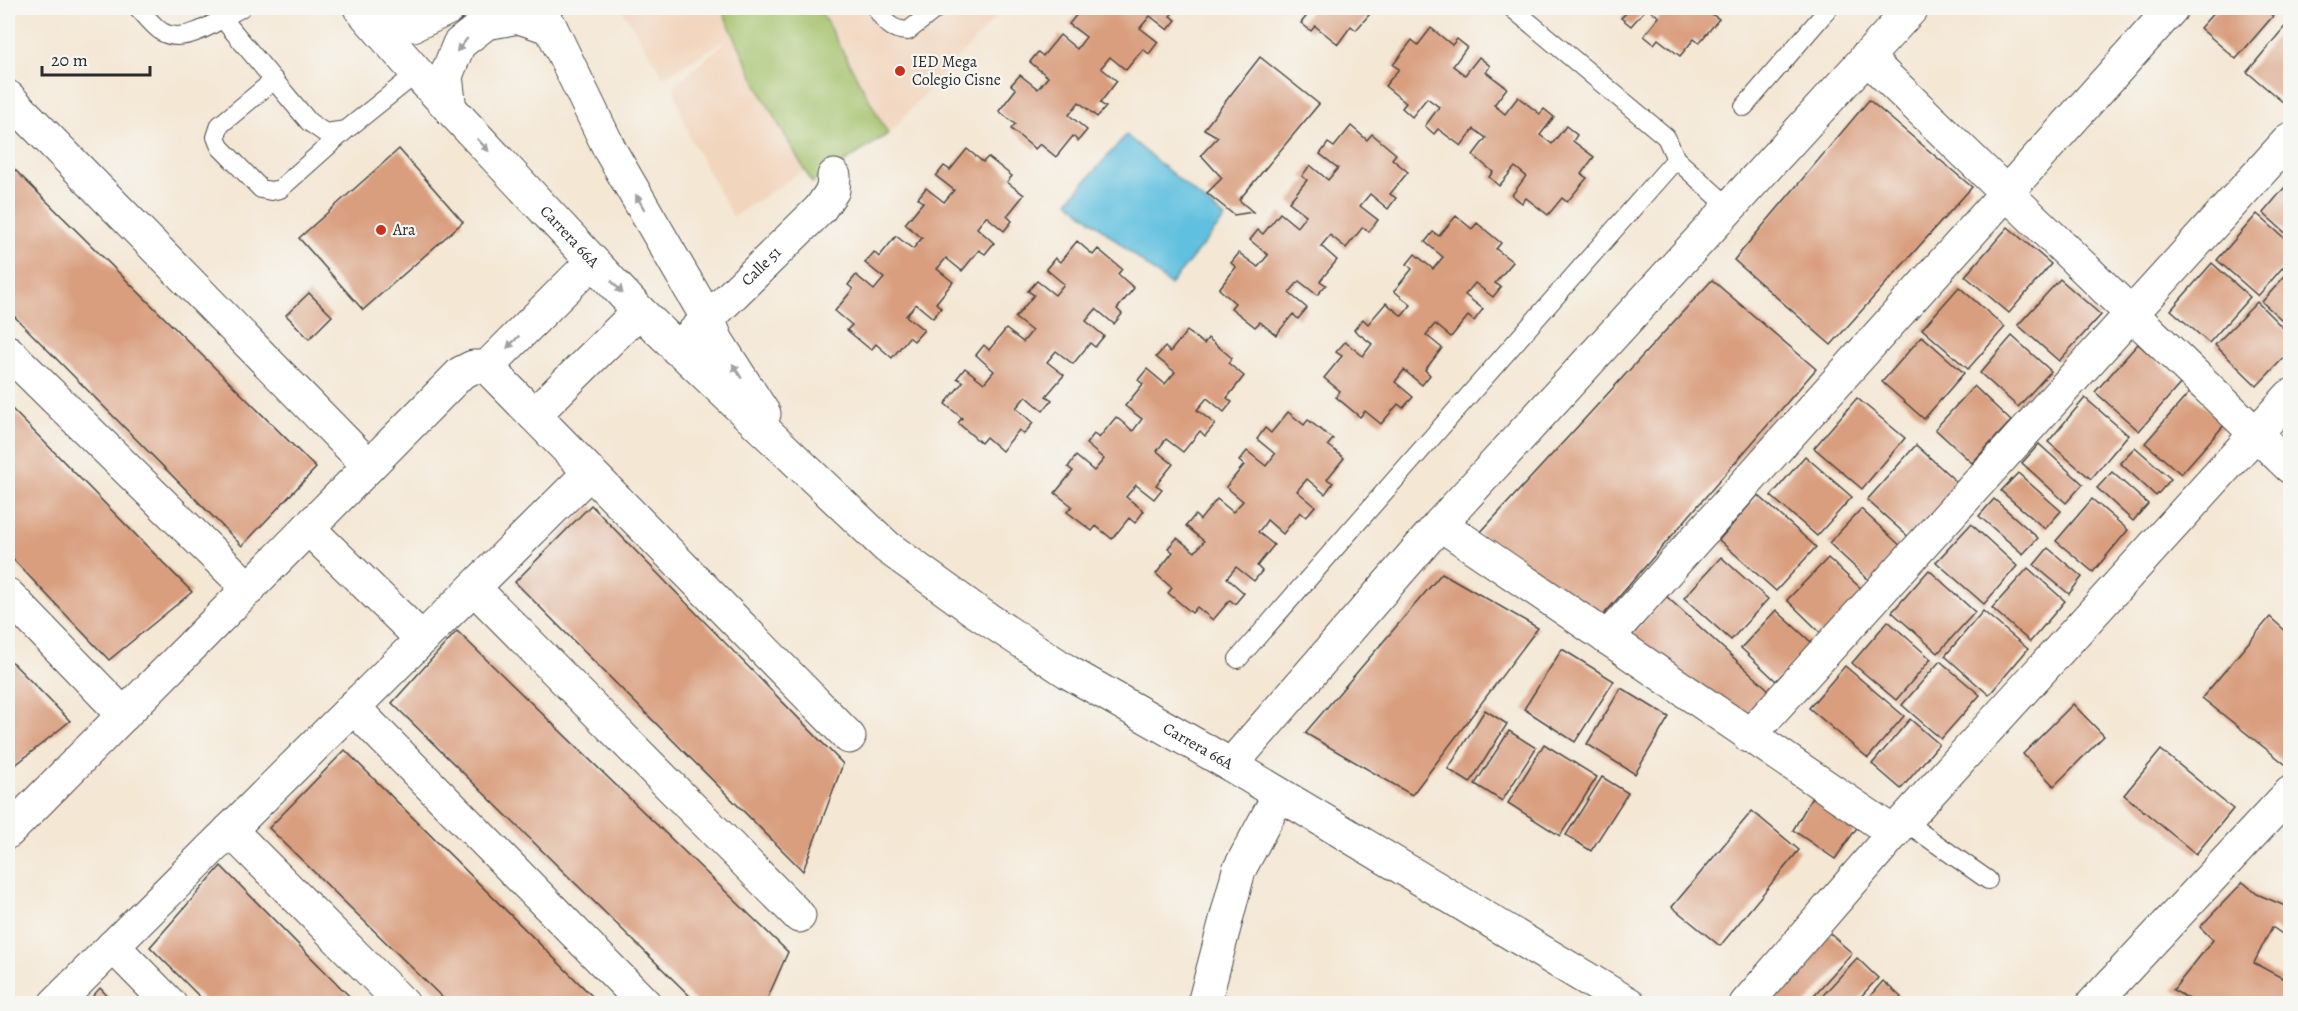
<svg xmlns="http://www.w3.org/2000/svg" width="2298" height="1011" viewBox="0 0 2298 1011" font-family="Alegreya,serif">
	<style>
		.built { fill: #f2d5bd }
		.green { fill: #a1c068; stroke: #66764a; stroke-width: 1.5 }
		.water { fill: #61c0df; stroke: #467685; stroke-width: 1.5 }
		.building { fill: #d99e7e }
		.lines { fill: none; stroke-linecap: round; stroke-linejoin: round }
		.lane-casing { stroke: #494744; stroke-width: 20 }
		.street-casing { stroke: #494744; stroke-width: 35 }
		.secondary-casing { stroke: #494744; stroke-width: 35 }
		.lane { stroke: #fff; stroke-width: 18 }
		.street { stroke: #fff; stroke-width: 33 }
		.secondary { stroke: #fff; stroke-width: 33 }
		.oneway { fill: #a0a0a0 }
		.poi-dot { fill: #c8321e; stroke: #f6f6f2; stroke-width: 2 }
		.labels { text-anchor: middle; dominant-baseline: central; stroke-width: 4.5; stroke-linejoin: round; paint-order: stroke }
		.poi-label { font-size: 16px; fill: #2b2b2b; stroke: #f6f6f2; text-anchor: start }
		.street-label { font-size: 16px; fill: #2b2b2b; stroke: #f6f6f2 }
	</style>
	<rect width="100%" height="100%" fill="#f6f6f2"/>
	<filter id="ink" filterUnits="userSpaceOnUse"><feTurbulence type="fractalNoise" baseFrequency=".0167" numOctaves="2"/><feDisplacementMap in="SourceGraphic" scale="12" xChannelSelector="R" yChannelSelector="G"/><feConvolveMatrix kernelMatrix="1 2 1 2 8 2 1 2 1" color-interpolation-filters="sRGB"/></filter>
	<filter id="wash" filterUnits="userSpaceOnUse"><feTurbulence type="fractalNoise" baseFrequency=".008" numOctaves="4" result="noise"/><feDisplacementMap in="SourceGraphic" scale="24" xChannelSelector="R" yChannelSelector="G"/><feGaussianBlur stdDeviation="1.35" result="paint"/><feColorMatrix in="noise" values="0 0 0 0 0 0 0 0 0 0 0 0 0 0 0 0 0 1.4 0 .05"/><feComposite in="paint" operator="in"/></filter>
	<g filter="url(#wash)">
		<rect width="100%" height="100%" fill="#f4e7d4"/>
		<g class="built">
			<path d="M621 8H721L804 170 733 217 690 138 673 87 729 38 664 77Z"/>
			<path d="M821 8H1004L888 134Z"/>
		</g>
		<path class="green" d="M721 8H819L888 134 812 183 762 95Z"/>
		<path class="water" d="M1126 135 1225 218 1170 285 1068 201Z"/>
		<g id="blocks">
			<g class="building">
				<path d="M1082 8H1177L1170 16 1176 20 1168 30 1150 16 1140 28 1158 42 1149 54 1143 49 1126 70 1110 57 1101 68 1117 81 1100 103 1106 107 1097 117 1079 102 1069 115 1087 130 1078 141 1073 136 1056 157 1040 144 1035 149 1011 129 1015 124 999 111 1016 89 1011 85 1020 75 1038 89 1048 77 1030 62 1038 52 1043 56 1060 35 1077 49 1086 37 1069 24Z"/>
				<path d="M1313 8H1375L1356 30 1351 26 1338 44 1315 26 1311 31 1301 23Z"/>
				<path d="M1619 8H1719L1713 15 1719 19 1699 43 1694 39 1680 56 1658 39 1654 44 1644 36 1659 17 1647 8 1631 26 1621 18 1626 13Z"/>
				<path d="M2218 8H2263L2273 16 2236 59 2200 28Z"/>
				<path d="M2287 24 2290 27V97L2285 104 2247 72Z"/>
				<path d="M1431 28 1452 45 1457 39 1467 47 1453 66 1465 75 1479 57 1490 66 1486 72 1507 88 1494 105 1505 114 1518 97 1540 114 1544 109 1554 117 1540 135 1552 144 1566 126 1577 135 1573 141 1594 157 1581 174 1587 178 1567 202 1562 198 1548 215 1526 198 1522 203 1512 195 1526 176 1515 167 1499 186 1489 177 1493 172 1473 155 1486 138 1474 129 1461 146 1438 129 1434 134 1425 126 1439 107 1427 98 1412 117 1402 108 1406 103 1385 86 1399 69 1393 65 1412 40 1418 45Z"/>
				<path d="M1260 57 1319 104 1239 200 1253 212 1234 215 1207 193 1222 178 1201 155 1218 137 1204 129Z"/>
				<path d="M1869 100 1972 187 1831 345 1734 260Z"/>
				<path d="M1351 126 1367 140 1372 134 1396 154 1392 159 1408 172 1390 194 1396 198 1388 209 1370 194 1360 206 1378 220 1369 232 1363 227 1346 248 1330 235 1326 240 1321 246 1337 260 1320 281 1326 285 1317 295 1299 281 1289 293 1307 308 1298 319 1293 314 1276 335 1260 322 1255 327 1231 308 1235 303 1219 289 1236 267 1231 263 1239 253 1258 267 1268 255 1250 240 1258 230 1263 234 1280 213 1297 227 1306 215 1289 202 1307 180 1302 176 1310 165 1328 180 1338 168 1320 154 1328 143 1334 147Z"/>
				<path d="M399 149 463 222 363 310 299 238Z"/>
				<path d="M967 149 983 162 988 157 1012 176 1007 182 1024 195 1007 216 1012 221 1004 231 986 216 977 228 994 243 985 254 979 250 962 271 946 258 942 263 937 269 953 282 936 303 941 308 933 318 916 304 906 316 924 330 914 341 909 337 892 358 876 344 871 350 847 330 852 325 835 311 853 289 848 285 856 275 874 290 884 278 865 263 874 252 879 257 896 236 913 249 922 238 905 224 923 202 918 198 926 188 944 202 954 190 936 176 944 166 950 170Z"/>
				<path d="M8 163 316 468 242 546 8 310Z"/>
				<path d="M2290 181V237L2263 213Z"/>
				<path d="M2257 214 2290 243V259L2258 296 2217 260Z"/>
				<path d="M1456 216 1472 229 1477 223 1501 243 1496 249 1513 262 1495 283 1501 287 1493 297 1475 283 1465 295 1483 309 1474 321 1468 316 1451 337 1435 324 1430 330 1426 335 1442 348 1425 370 1430 375 1422 385 1404 370 1395 382 1413 397 1403 408 1398 404 1381 424 1365 411 1360 417 1336 397 1340 391 1324 378 1342 356 1336 352 1345 342 1363 356 1372 344 1354 330 1363 319 1368 324 1386 303 1402 316 1411 305 1394 291 1412 269 1407 264 1415 254 1433 269 1443 257 1425 242 1433 232 1439 236Z"/>
				<path d="M2008 227 2051 264 2009 313 1965 276Z"/>
				<path d="M1077 241 1093 255 1098 249 1122 269 1118 274 1134 288 1117 309 1122 314 1114 324 1096 309 1086 321 1104 336 1095 347 1090 343 1073 364 1056 351 1047 362 1064 375 1046 396 1052 400 1043 411 1026 396 1016 408 1033 423 1024 434 1019 430 1002 451 986 437 981 443 958 423 962 418 945 404 963 382 957 378 965 368 984 383 994 371 976 355 984 345 989 350 1006 329 1023 342 1032 331 1015 318 1034 295 1028 291 1037 281 1055 295 1064 284 1046 269 1055 258 1060 262Z"/>
				<path d="M2212 263 2250 297 2209 343 2171 310Z"/>
				<path d="M2290 270V327L2262 302Z"/>
				<path d="M2060 279 2101 315 2059 361 2018 325Z"/>
				<path d="M1712 280 1816 369 1599 620 1479 534Z"/>
				<path d="M1959 287 2005 327 1968 369 1922 329Z"/>
				<path d="M309 293 332 316 309 339 286 315Z"/>
				<path d="M2257 302 2290 335V351L2257 386 2215 345Z"/>
				<path d="M1187 331 1204 344 1208 338 1232 358 1228 363 1244 376 1227 398 1232 402 1224 412 1207 398 1197 410 1215 424 1205 436 1200 431 1183 452 1166 439 1157 451 1173 464 1156 485 1162 489 1154 499 1136 485 1126 497 1144 511 1135 523 1129 518 1112 539 1096 526 1092 531 1067 512 1072 506 1055 493 1073 471 1068 467 1076 456 1094 471 1104 459 1086 444 1094 434 1099 438 1116 417 1133 431 1142 419 1125 406 1143 384 1138 380 1147 369 1165 384 1175 372 1156 357 1165 347 1170 352Z"/>
				<path d="M1922 336 1964 373 1924 419 1882 382Z"/>
				<path d="M2012 336 2051 371 2018 407 1980 373Z"/>
				<path d="M2138 344 2181 383 2139 431 2095 392Z"/>
				<path d="M1974 386 2011 421 1972 463 1935 429Z"/>
				<path d="M2189 393 2225 424 2181 474 2145 443Z"/>
				<path d="M1857 398 1905 438 1862 489 1814 448Z"/>
				<path d="M2085 398 2128 435 2091 479 2048 442Z"/>
				<path d="M8 405 192 592 109 660 8 554Z"/>
				<path d="M1288 412 1304 425 1308 420 1333 439 1328 445 1344 458 1327 479 1333 483 1325 494 1307 479 1297 491 1315 506 1306 517 1300 512 1283 534 1267 520 1263 526 1258 532 1274 545 1257 566 1262 571 1254 581 1236 567 1227 578 1244 593 1235 604 1230 600 1213 620 1197 607 1192 613 1168 593 1172 588 1156 574 1173 552 1168 548 1177 538 1195 552 1204 541 1186 526 1195 515 1200 520 1217 499 1233 512 1243 501 1226 487 1244 465 1239 461 1247 451 1266 466 1275 454 1257 439 1265 428 1271 433Z"/>
				<path d="M2039 444 2083 484 2066 503 2022 463Z"/>
				<path d="M1916 445 1960 485 1912 540 1867 500Z"/>
				<path d="M2135 447 2171 479 2156 496 2120 463Z"/>
				<path d="M1805 456 1852 497 1817 536 1771 496Z"/>
				<path d="M2112 472 2148 504 2133 521 2097 488Z"/>
				<path d="M2018 473 2061 511 2045 529 2001 491Z"/>
				<path d="M1758 495 1816 547 1776 591 1719 540Z"/>
				<path d="M1994 499 2038 538 2023 554 1979 516Z"/>
				<path d="M2092 499 2128 530 2093 572 2056 541Z"/>
				<path d="M591 505 843 764 803 871 515 582Z"/>
				<path d="M1861 509 1905 550 1873 584 1829 543Z"/>
				<path d="M1971 524 2017 566 1984 604 1936 562Z"/>
				<path d="M2048 548 2082 577 2069 594 2034 565Z"/>
				<path d="M1721 557 1768 599 1731 640 1684 598Z"/>
				<path d="M1828 558 1867 594 1826 638 1787 600Z"/>
				<path d="M2028 568 2065 601 2030 642 1992 608Z"/>
				<path d="M1929 570 1975 612 1938 653 1892 612Z"/>
				<path d="M1442 573 1538 628 1412 795 1305 733Z"/>
				<path d="M1666 596 1770 691 1740 720 1629 639Z"/>
				<path d="M1776 610 1812 643 1776 681 1741 648Z"/>
				<path d="M1983 611 2028 649 1989 695 1945 656Z"/>
				<path d="M2270 617 2290 635V768L2202 698Z"/>
				<path d="M1888 621 1931 659 1896 700 1852 663Z"/>
				<path d="M457 631 788 952 765 1004H698L392 703Z"/>
				<path d="M1562 649 1614 681 1575 742 1524 709Z"/>
				<path d="M8 658 70 721 8 771Z"/>
				<path d="M1940 661 1980 695 1941 739 1902 705Z"/>
				<path d="M1845 666 1904 716 1868 758 1809 708Z"/>
				<path d="M1621 688 1669 717 1635 774 1587 744Z"/>
				<path d="M2073 704 2104 736 2054 786 2023 754Z"/>
				<path d="M1485 710 1507 724 1470 783 1448 769Z"/>
				<path d="M1910 719 1939 744 1901 789 1872 764Z"/>
				<path d="M1509 731 1536 748 1502 801 1475 784Z"/>
				<path d="M1544 744 1597 777 1560 836 1508 803Z"/>
				<path d="M345 750 600 1004H449L269 828Z"/>
				<path d="M2161 750 2233 809 2196 854 2124 795Z"/>
				<path d="M1602 777 1628 793 1591 851 1566 835Z"/>
				<path d="M1814 794 1861 822 1835 859 1793 830Z"/>
				<path d="M1752 811 1799 850 1720 946 1672 907Z"/>
				<path d="M221 866 357 1004H207L150 947Z"/>
				<path d="M2243 882 2257 894 2290 908V939L2272 927 2254 963 2282 978 2290 961V1004H2198L2173 990 2213 940 2200 927Z"/>
				<path d="M1829 933 1852 953 1806 1004H1765Z"/>
				<path d="M1857 958 1878 978 1854 1004H1815Z"/>
				<path d="M1883 981 1901 997 1896 1004H1863Z"/>
				<path d="M100 988 115 1004H86Z"/>
			</g>
		</g>
	</g>
	<g filter="url(#ink)">
		<use href="#blocks" fill-opacity="0" stroke="#494744" stroke-width="1.5"/>
		<g class="lines">
			<g class="lane-casing">
				<g id="lane">
					<path d="M138 8C145 15 153 26 162 32 186 46 220 19 241 8"/>
					<path d="M876 8C885 22 890 30 908 31L937 8"/>
					<path d="M1512 8 1666 137 1676 159 1730 208"/>
					<path d="M222 18 309 122 325 133 346 130 417 73"/>
					<path d="M274 80 220 125 216 137 220 147 261 189 271 191 280 189 346 130"/>
					<path d="M1744 107 1829 8"/>
					<path d="M1238 659 1676 159"/>
					<path d="M1904 821 1988 880"/>
				</g>
			</g>
			<g class="street-casing">
				<g id="street">
					<path d="M1866 57 2290 467"/>
					<path d="M8 97 369 466"/>
					<path id="s1" d="M677 349 820 209 833 190 834 176"/>
					<path d="M8 352 249 589"/>
					<path d="M487 367 592 262"/>
					<path d="M534 415 639 311"/>
					<path d="M1440 524 1894 833"/>
					<path d="M308 528 422 639"/>
					<path d="M474 588 799 916"/>
					<path d="M8 595 124 715"/>
					<path d="M1607 638 2172 8"/>
					<path d="M353 707 645 1004"/>
					<path d="M1749 736 2290 139"/>
					<path d="M1231 765 1440 524 1912 8"/>
					<path d="M230 830 403 1004"/>
					<path d="M8 832 461 373 473 367H487L849 737"/>
					<path d="M113 946 170 1004"/>
					<path d="M55 1004 590 472"/>
					<path d="M1204 1004 1239 870 1279 795"/>
					<path d="M1746 1004 1904 821 2290 396"/>
					<path d="M2093 1004 2290 793"/>
				</g>
			</g>
			<g class="secondary-casing">
				<g id="secondary">
					<path id="s2" d="M360 8 417 73 639 311 887 547 977 612 1068 672 1231 765 1629 1004"/>
					<path d="M535 8 551 28 611 152 709 321 717 341 764 414"/>
					<path d="M373 22 413 25 449 8"/>
					<path d="M450 109 446 76 459 44 486 23 519 17 551 28"/>
				</g>
			</g>
			<use href="#lane" class="lane"/>
			<use href="#street" class="street"/>
			<use href="#secondary" class="secondary"/>
		</g>
		<defs><path id="oneway-solid" d="M-6-.8H1V-3.2L6.5 0L1 3.2V.8H-6Z" transform="scale(1.5)"/></defs>
		<g class="oneway">
			<use href="#oneway-solid" transform="translate(462 45) rotate(129)"/>
			<use href="#oneway-solid" transform="translate(483 145) rotate(47)"/>
			<use href="#oneway-solid" transform="translate(640 202) rotate(-120)"/>
			<use href="#oneway-solid" transform="translate(617 287) rotate(47)"/>
			<use href="#oneway-solid" transform="translate(513 342) rotate(135)"/>
			<use href="#oneway-solid" transform="translate(737 371) rotate(-122)"/>
		</g>
	</g>
	<g class="poi-dot">
		<circle cx="900" cy="71" r="6"/>
		<circle cx="381" cy="230" r="6"/>
	</g>
	<g class="labels">
		<g class="poi-label">
			<text x="912" y="62">IED Mega<tspan x="912" dy="18">Colegio Cisne</tspan></text>
			<text x="393" y="230">Ara</text>
		</g>
		<g class="street-label">
			<text stroke="none"><textPath href="#s2" startOffset="310">Carrera 66A</textPath></text>
			<text stroke="none"><textPath href="#s1" startOffset="118">Calle 51</textPath></text>
			<text stroke="none"><textPath href="#s2" startOffset="1124">Carrera 66A</textPath></text>
		</g>
	</g>
	<rect width="2298" height="1011" fill="none" stroke="#f6f6f2" stroke-width="30"/>
	<path d="M42 66v9h108v-9" fill="none" stroke="#2b2b2b" stroke-width="3"/>
	<text x="51" y="66" font-size="18" fill="#2b2b2b" stroke="#f6f6f2" stroke-width="4.5" paint-order="stroke">20 m</text>
</svg>
